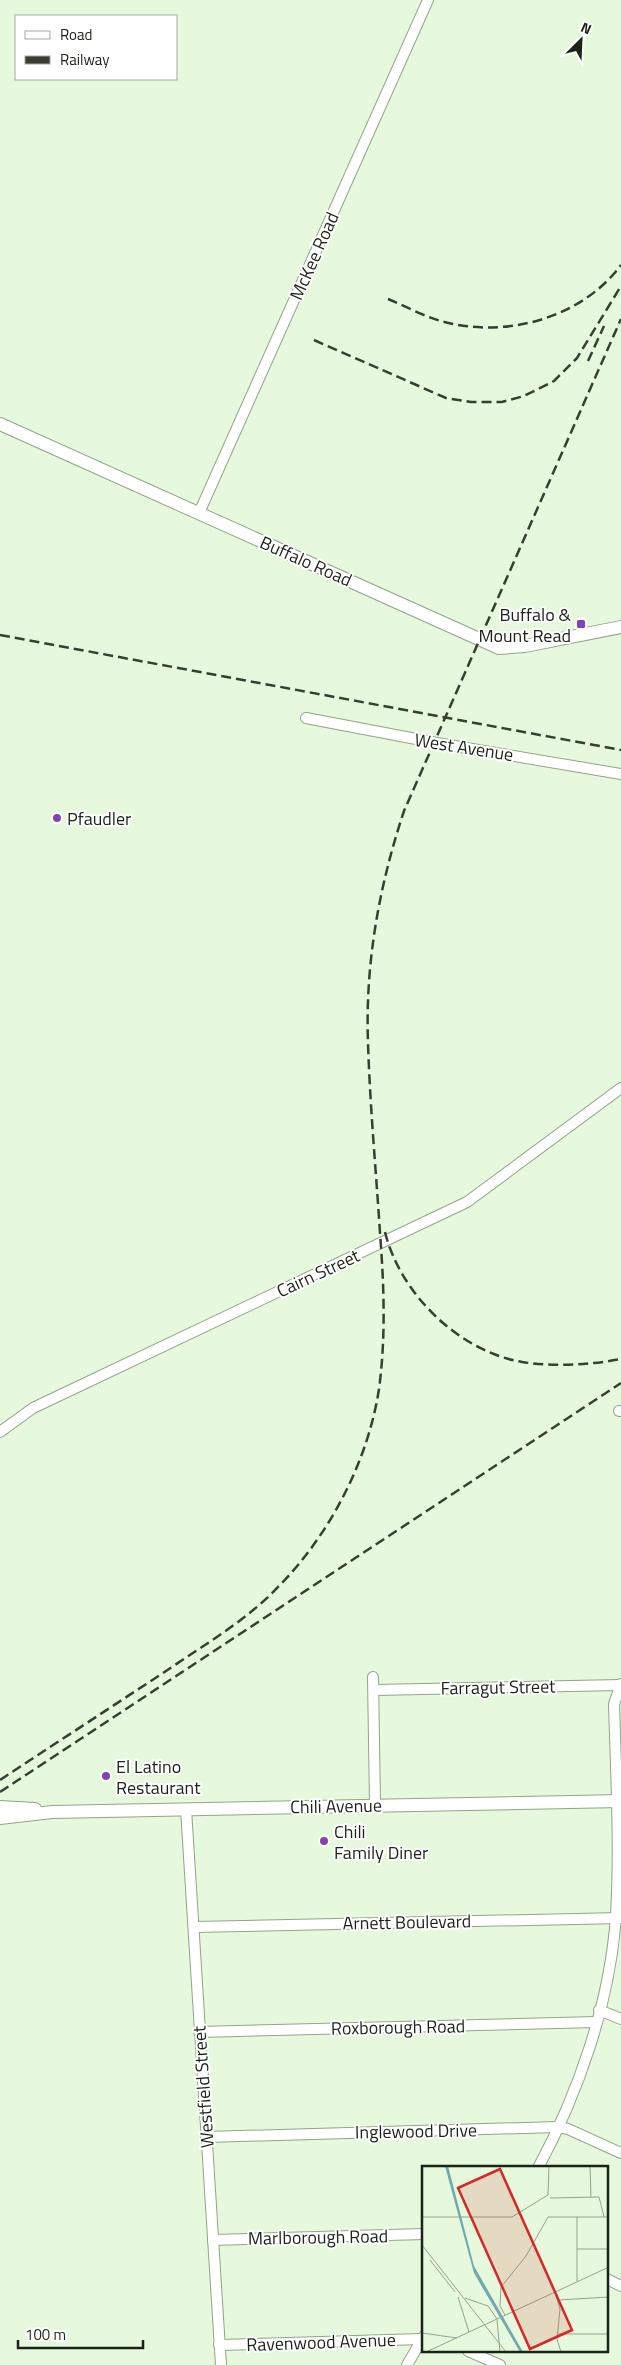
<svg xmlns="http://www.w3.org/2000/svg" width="621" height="2365" viewBox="0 0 621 2365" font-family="'Titillium Web',sans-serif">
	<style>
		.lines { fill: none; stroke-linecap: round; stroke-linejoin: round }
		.minor-casing { stroke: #93a489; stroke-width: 12 }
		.major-casing { stroke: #93a489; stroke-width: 14 }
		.minor { stroke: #fff; stroke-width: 10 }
		.major { stroke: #fff; stroke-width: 12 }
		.rail { stroke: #363f32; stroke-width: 2.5; stroke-dasharray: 10 5; stroke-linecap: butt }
		.poi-dot { fill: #8441b5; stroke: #fff; stroke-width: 2 }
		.labels { text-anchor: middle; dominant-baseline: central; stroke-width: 4; stroke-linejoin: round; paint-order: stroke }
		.street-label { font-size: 18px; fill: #1b2217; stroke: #fff }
		.poi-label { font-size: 18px; fill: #1b2217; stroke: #fff; text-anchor: start }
		.inset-road { fill: none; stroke: #95a38d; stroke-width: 1 }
		.view { fill: #d62828; fill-opacity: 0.15; stroke: #d62828; stroke-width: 2.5 }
		.inset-edge { fill: none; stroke: #1b2217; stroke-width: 2.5 }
	</style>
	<rect width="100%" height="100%" fill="#e6f9dc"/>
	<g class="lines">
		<g class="minor-casing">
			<g id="minor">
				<path d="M199 513 428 0"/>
				<path d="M306 718 437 743 621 774"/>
				<path d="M619 1411H621"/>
				<path d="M0 1432 33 1408 467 1202 621 1088"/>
				<path d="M373 1677 375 1805"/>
				<path d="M374 1690 621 1685"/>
				<path d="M186 1809 221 2365"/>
				<path d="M194 1927 621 1918"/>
				<path d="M599 2010 621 2019"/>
				<path d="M199 2032 596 2022"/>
				<path d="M206 2137 558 2127 568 2129 621 2153"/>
				<path d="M538 2168C579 2092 610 2002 616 1916 620 1845 616 1774 614 1704L621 1684"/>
				<path d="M213 2240 424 2234"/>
				<path d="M607 2279 621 2286"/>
				<path d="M219 2345 422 2339"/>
				<path d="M468 2351 500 2365"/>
				<path d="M407 2365 424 2336"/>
			</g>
		</g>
		<g class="major-casing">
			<g id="major">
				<path d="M0 424 499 648 525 646 621 627"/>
				<path d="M0 1807 35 1809"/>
				<path d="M0 1818 52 1812 621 1801"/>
			</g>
		</g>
		<use href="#minor" class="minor"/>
		<use href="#major" class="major"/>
		<g class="rail">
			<path d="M388 299C405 306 423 316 441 321 504 339 581 319 621 265"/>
			<path d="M314 340 446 398 471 402H502L524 396 554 381 577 358 621 286"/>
			<path d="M588 361 604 326"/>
			<path d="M0 635 621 750"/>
			<path d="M385 1232C400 1293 458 1351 522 1362 555 1367 589 1365 621 1359"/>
			<path d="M0 1780C56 1743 113 1706 169 1669 207 1643 247 1620 279 1586 330 1534 368 1461 379 1389 386 1337 384 1285 380 1233 376 1170 370 1107 368 1043 365 964 379 886 404 811L621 319"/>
			<path d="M0 1792 621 1383"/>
		</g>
	</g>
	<g class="poi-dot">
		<rect x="576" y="619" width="10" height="10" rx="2.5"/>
		<circle cx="57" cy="818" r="5"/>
		<circle cx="106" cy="1776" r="5"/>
		<circle cx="324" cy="1841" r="5"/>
	</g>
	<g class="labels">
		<g class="street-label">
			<text transform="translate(314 256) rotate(-66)">McKee Road</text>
			<text transform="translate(306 561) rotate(24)">Buffalo Road</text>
			<text transform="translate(464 747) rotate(9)">West Avenue</text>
			<text transform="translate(318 1273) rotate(-25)">Cairn Street</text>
			<text transform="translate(498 1687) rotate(-1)">Farragut Street</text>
			<text transform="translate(336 1806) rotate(-1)">Chili Avenue</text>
			<text transform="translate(407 1922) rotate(-1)">Arnett Boulevard</text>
			<text transform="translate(398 2027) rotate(-1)">Roxborough Road</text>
			<text transform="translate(203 2087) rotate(-94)">Westfield Street</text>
			<text transform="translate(416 2131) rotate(-1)">Inglewood Drive</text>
			<text transform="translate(318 2237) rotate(-1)">Marlborough Road</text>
			<text transform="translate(321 2342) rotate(-2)">Ravenwood Avenue</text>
		</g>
		<g class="poi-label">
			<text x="571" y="614" text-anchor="end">Buffalo &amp;<tspan x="571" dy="21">Mount Read</tspan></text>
			<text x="67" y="818">Pfaudler</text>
			<text x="116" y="1766">El Latino<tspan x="116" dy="21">Restaurant</tspan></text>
			<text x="334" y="1831">Chili<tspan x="334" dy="21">Family Diner</tspan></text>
		</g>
	</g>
	<g transform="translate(422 2166)">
		<rect width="186" height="186" fill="#e6f9dc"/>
		<path d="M23 0H26L52 100 101 186H98L52 107Z" fill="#6faab0"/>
		<path class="inset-road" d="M168 0 169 31M128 32 177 31 182 51H187M0 51H90L126 29 127 0M0 79 84 186M155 83H187M8 94 33 126M155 115V51M133 126 138 143 135 173 139 186M36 131 47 166M43 132 66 140 75 153M136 134 187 131M83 149 78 140 79 121 104 90 126 51H182M75 154 78 186M0 167 35 172M136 168H187M4 186 187 101"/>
		<path class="view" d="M78 3 150 164 108 183 36 22Z"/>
		<rect width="186" height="186" class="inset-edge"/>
	</g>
	<rect x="15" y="15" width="162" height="65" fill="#ffffff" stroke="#a4a7a2"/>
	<rect x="25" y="31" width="25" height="8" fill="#ffffff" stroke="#a4a7a2"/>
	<text x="60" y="40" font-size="15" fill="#1b2217">Road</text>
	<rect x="25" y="56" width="25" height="8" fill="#363f32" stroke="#a4a7a2"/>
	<text x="60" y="65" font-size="15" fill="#1b2217">Railway</text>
	<g transform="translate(581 40) rotate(24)" stroke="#ffffff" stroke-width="4" paint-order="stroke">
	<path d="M0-4L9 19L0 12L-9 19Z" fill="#1b2217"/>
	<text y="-8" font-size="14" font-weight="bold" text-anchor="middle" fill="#1b2217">N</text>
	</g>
	<path d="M18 2340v8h125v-8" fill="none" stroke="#1b2217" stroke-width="2.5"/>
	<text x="25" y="2340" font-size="15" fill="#1b2217" stroke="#ffffff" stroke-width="4" paint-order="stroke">100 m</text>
</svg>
